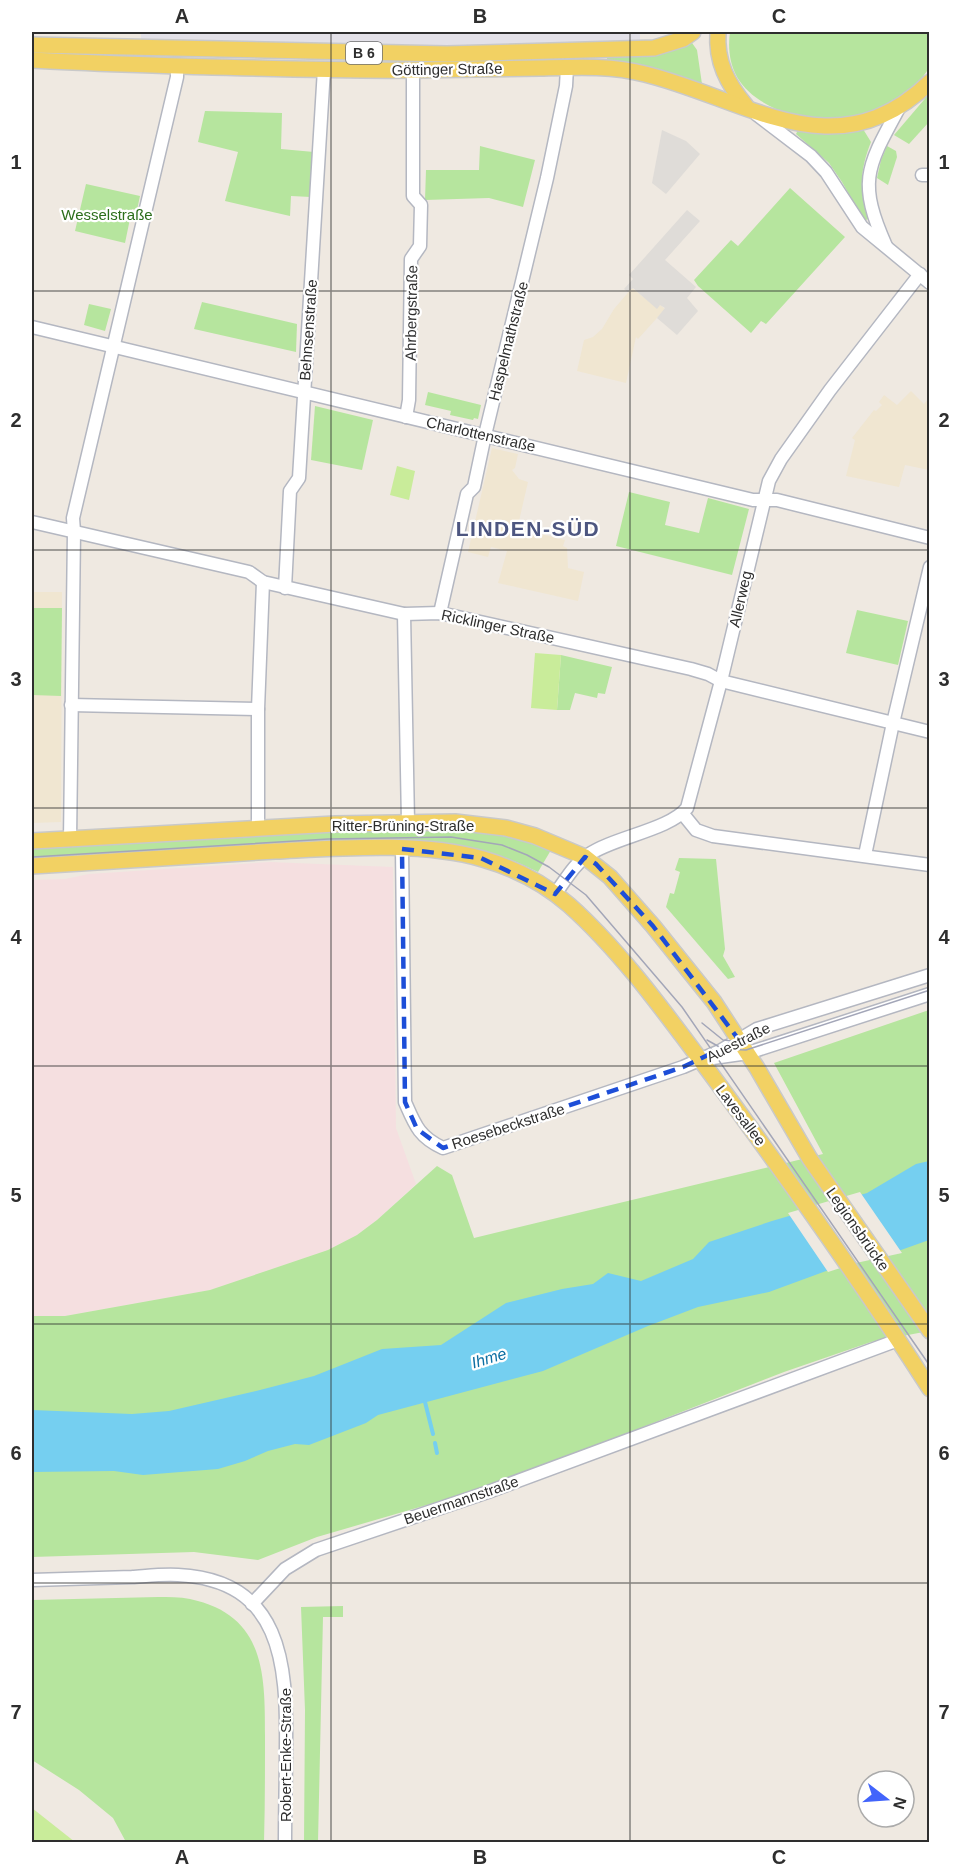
<svg xmlns="http://www.w3.org/2000/svg" width="961" height="1874" viewBox="0 0 961 1874" font-family="Helvetica,sans-serif">
	<style>
		.industrial { fill: #e3e1e8 }
		.education { fill: #f0e6d1 }
		.medical { fill: #f5dfe0 }
		.green { fill: #b6e59e }
		.pitch { fill: #c9ec9a }
		.plaza { fill: #dfdcd8 }
		.water { fill: #75cff0 }
		.pier { fill: #efe9e1 }
		.lines { fill: none; stroke-linecap: round; stroke-linejoin: round }
		.stream { stroke: #75cff0; stroke-width: 4 }
		.minor-casing { stroke: #b4b7c1; stroke-width: 15 }
		.major-casing { stroke: #c9c9c9; stroke-width: 18 }
		.minor { stroke: #fff; stroke-width: 12 }
		.major { stroke: #f2d163; stroke-width: 15 }
		.tram { stroke: #a3a6b8; stroke-width: 1.5 }
		.marked { fill: none; stroke: #1d4ed8; stroke-width: 4.5; stroke-dasharray: 12 8; stroke-linejoin: round }
		.grid { fill: none; stroke: #2e2e2e; stroke-width: 1.5; stroke-opacity: 0.55 }
		.labels { text-anchor: middle; dominant-baseline: central; stroke-width: 4.5; stroke-linejoin: round; paint-order: stroke }
		.shield { fill: #fff; stroke: #6d6d6d; stroke-width: 1.5 }
		.shield-label { font-size: 14px; font-weight: bold; fill: #2e2e2e }
		.street-label { font-size: 15px; fill: #2e2e2e; stroke: #fff }
		.park-label { font-size: 15px; fill: #2c6e1b; stroke: #fff }
		.water-label { font-size: 16px; font-style: italic; fill: #0d6fa3; stroke: #fff }
		.district-label { font-size: 21px; font-weight: bold; letter-spacing: 1.5px; fill: #4d5680; stroke: #fff }
		.neatline { fill: none; stroke: #2e2e2e; stroke-width: 2 }
		.grid-label { font-size: 20px; text-anchor: middle; font-weight: bold; fill: #2e2e2e }
	</style>
	<rect width="100%" height="100%" fill="#efe9e1"/>
	<path class="industrial" d="M141 32H640V43L319 47 141 44Z"/>
	<g class="education">
		<path d="M632 288 657 308 660 305 665 309 638 339 636 337 626 383 577 371 584 340 593 337 602 329 614 309Z"/>
		<path d="M911 391 924 404 929 398V470L905 465 899 487 846 476 855 440 852 438 874 410 876 411 882 405 879 402 884 395 897 405Z"/>
		<path d="M492 448 518 454 515 468 512 470 519 479 528 482 519 521 525 530 565 540 563 546 567 548 568 568 584 572 578 601 498 583 507 551 491 547 488 557 468 552Z"/>
		<path d="M32 592H62L61 822 32 823Z"/>
	</g>
	<path class="medical" d="M270 862 393 867 396 1128 416 1184 377 1220 357 1235 328 1250 210 1290 65 1316H32V880L65 879 89 874Z"/>
	<g class="green">
		<path d="M730 32H929V68C913 94 880 113 849 118 811 124 758 112 737 77 729 63 728 46 730 32Z"/>
		<path d="M690 40 697 50 702 84 647 68 607 61V55Z"/>
		<path d="M929 94V122L909 144 894 135Z"/>
		<path d="M205 111 282 113 281 149 314 152 311 197 291 196 290 216 225 201 238 152 198 142Z"/>
		<path d="M863 129 871 142C860 169 859 191 868 219L864 221 842 182 829 163 796 134 798 130C820 134 840 133 863 129Z"/>
		<path d="M480 146 535 160 523 207 489 198 425 200 426 170H479Z"/>
		<path d="M887 146 896 151 897 157 888 185 877 178 881 160Z"/>
		<path d="M86 184 140 196 137 210 132 209 125 243 75 231Z"/>
		<path d="M790 188 845 237 766 324 761 321 751 333 698 286 694 280 731 240 738 246Z"/>
		<path d="M202 302 297 324 296 352 194 329Z"/>
		<path d="M89 304 111 309 105 331 84 325Z"/>
		<path d="M428 392 481 405 478 419 474 418 473 420 450 415 451 411 425 405Z"/>
		<path d="M315 406 373 420 362 470 311 460Z"/>
		<path d="M629 492 670 502 665 525 699 533 708 498 749 509 732 575 616 546Z"/>
		<path d="M32 608H62L61 696 32 695Z"/>
		<path d="M857 610 908 621 898 665 846 653Z"/>
		<path d="M561 655 612 667 605 694 598 693 597 698 575 693 570 710H557Z"/>
		<path d="M429 828C473 830 509 834 551 850L538 872C503 854 468 846 429 842L32 861V848L328 831Z"/>
		<path d="M679 858 716 859 725 949 723 956 735 977 728 979 666 907 670 893 674 894 680 872 675 870Z"/>
		<path d="M929 1010V1331L871 1342 784 1372 492 1486 317 1537 258 1560 194 1552 32 1557V1316H65L210 1290 328 1250 357 1235 377 1220 437 1166 452 1175 474 1238 823 1154 774 1063Z"/>
		<path d="M158 1597C168 1597 180 1597 190 1599 265 1615 265 1673 265 1736 265 1772 265 1807 264 1842H126L113 1818 79 1790 32 1760V1600Z"/>
		<path d="M343 1606V1617H323L318 1842H304L305 1710 301 1607Z"/>
	</g>
	<g class="pitch">
		<path d="M397 466 415 471 409 500 390 495Z"/>
		<path d="M535 653 561 655 557 710 531 708Z"/>
		<path d="M32 1808 75 1842H32Z"/>
	</g>
	<g class="plaza">
		<path d="M662 130 686 141 700 154 666 194 652 183Z"/>
		<path d="M687 210 700 221 665 260 696 287 687 298 698 311 677 335 657 318 665 308 660 305 657 309 633 288 628 292 624 289 633 279 629 275Z"/>
	</g>
	<path class="water" d="M929 1161V1240L901 1250 856 1260 769 1292 698 1307 648 1326 543 1371 378 1415 366 1423 309 1445 295 1444 268 1451 245 1461 218 1469 143 1475 114 1471 32 1472V1410L132 1414 169 1411 260 1390 314 1376 382 1349 441 1345 506 1303 562 1289 593 1284 608 1273 641 1281 693 1259 709 1242 772 1221 867 1193 916 1164Z"/>
	<path class="pier" d="M860 1192 902 1253 856 1263 828 1272 788 1213Z"/>
	<g class="lines">
		<g class="stream">
			<path d="M425 1402 433 1434"/>
			<path d="M435 1443 437 1453"/>
		</g>
		<g class="minor-casing">
			<g id="minor">
				<path d="M756 114 811 156 826 172 862 227 930 283"/>
				<path d="M922 175H930"/>
				<path d="M886 246C857 181 867 167 899 108"/>
				<path d="M32 327 753 500H777L930 538"/>
				<path d="M406 417 409 400 411 259 420 246 421 205 413 196V70"/>
				<path d="M32 522 249 572 263 582 404 614 440 613 691 669 708 674 721 681 930 732"/>
				<path d="M285 588 290 491 299 478 324 69"/>
				<path d="M440 613 467 494 474 487 485 435 547 178 566 86 567 67"/>
				<path d="M404 614 408 822"/>
				<path d="M71 705 258 709"/>
				<path d="M683 814 696 830 713 836 930 865"/>
				<path d="M258 828V709L263 582"/>
				<path d="M70 840 74 532 73 518 177 77V66"/>
				<path d="M402 849 405 1102C415 1125 419 1137 443 1148L683 1067 720 1051 757 1029 930 975"/>
				<path d="M865 855 893 723 930 567"/>
				<path d="M555 894C565 881 574 864 588 855 614 837 669 830 687 808L721 681 769 481 781 459 830 390 920 274"/>
				<path d="M713 1058 748 1053 930 994"/>
				<path d="M32 1580C65 1579 98 1578 132 1577 147 1576 163 1574 178 1575 282 1580 287 1664 286 1747 286 1779 285 1811 285 1842"/>
				<path d="M252 1604 285 1569 316 1550 488 1492 898 1340"/>
			</g>
		</g>
		<g class="major-casing">
			<g id="major">
				<path d="M718 32C716 62 727 83 746 106"/>
				<path d="M32 45 447 54 654 48 683 39 693 32"/>
				<path d="M32 60C81 63 130 64 179 66 258 68 336 71 415 70 457 69 498 69 540 68 575 67 611 65 645 74 747 99 836 173 930 82"/>
				<path d="M32 841 335 824 455 822 506 828 535 836 585 857 610 877 653 926 714 1002 757 1068 810 1159 930 1331"/>
				<path d="M32 866C113 861 194 856 275 851 338 848 422 841 483 859 514 868 545 884 569 905 623 953 668 1017 711 1074 787 1177 861 1281 930 1389"/>
			</g>
		</g>
		<use href="#minor" class="minor"/>
		<use href="#major" class="major"/>
		<g class="tram">
			<path d="M32 857 328 839 451 837 502 845 527 855 549 867 586 895 682 1007 930 1366"/>
			<path d="M702 1023 723 1040 744 1042"/>
			<path d="M707 1040 723 1049 746 1050 930 990"/>
		</g>
	</g>
	<path class="marked" d="M402 849 481 858 555 894 585 857 596 864 653 926 739 1040 683 1067 443 1148 417 1129 405 1102Z"/>
	<path class="grid" d="M331 32V1842M630 32V1842M32 291H930M32 550H930M32 808H930M32 1066H930M32 1324H930M32 1583H930"/>
	<g class="labels">
		<rect class="shield" x="346" y="42" width="36" height="22" rx="4.5"/>
		<g class="shield-label">
			<text x="364" y="53">B 6</text>
		</g>
		<g class="street-label">
			<text transform="translate(447 69) rotate(-1)">Göttinger Straße</text>
			<text transform="translate(411 313) rotate(-89)">Ahrbergstraße</text>
			<text transform="translate(308 330) rotate(-86)">Behnsenstraße</text>
			<text transform="translate(508 341) rotate(-76)">Haspelmathstraße</text>
			<text transform="translate(481 434) rotate(13)">Charlottenstraße</text>
			<text transform="translate(740 599) rotate(-77)">Allerweg</text>
			<text transform="translate(498 626) rotate(12)">Ricklinger Straße</text>
			<text x="403" y="825">Ritter-Brüning-Straße</text>
			<text transform="translate(738 1042) rotate(-27)">Auestraße</text>
			<text transform="translate(741 1115) rotate(53)">Lavesallee</text>
			<text transform="translate(508 1126) rotate(-18)">Roesebeckstraße</text>
			<text transform="translate(858 1229) rotate(55)">Legionsbrücke</text>
			<text transform="translate(461 1500) rotate(-19)">Beuermannstraße</text>
			<text transform="translate(285 1755) rotate(-90)">Robert-Enke-Straße</text>
		</g>
		<g class="park-label">
			<text x="107" y="214">Wesselstraße</text>
		</g>
		<g class="water-label">
			<text transform="translate(489 1358) rotate(-17)">Ihme</text>
		</g>
		<g class="district-label">
			<text x="528" y="528">LINDEN-SÜD</text>
		</g>
	</g>
	<rect width="961" height="1874" fill="none" stroke="#ffffff" stroke-width="66"/>
	<g transform="translate(886 1799) rotate(107)"><circle r="28" fill="#ffffff" stroke="#ababab" stroke-width="1.5"/>
	<path d="M0-4.5L10 22L0 15L-10 22Z" fill="#4264fb"/>
	<text y="-9" font-size="16" font-weight="bold" text-anchor="middle" fill="#2e2e2e">N</text>
	</g>
	<rect x="33" y="33" width="895" height="1808" class="neatline"/>
	<g class="grid-label">
		<text x="182" y="23">A</text>
		<text x="480" y="23">B</text>
		<text x="779" y="23">C</text>
		<text x="16" y="169">1</text>
		<text x="944" y="169">1</text>
		<text x="16" y="427">2</text>
		<text x="944" y="427">2</text>
		<text x="16" y="686">3</text>
		<text x="944" y="686">3</text>
		<text x="16" y="944">4</text>
		<text x="944" y="944">4</text>
		<text x="16" y="1202">5</text>
		<text x="944" y="1202">5</text>
		<text x="16" y="1460">6</text>
		<text x="944" y="1460">6</text>
		<text x="16" y="1719">7</text>
		<text x="944" y="1719">7</text>
		<text x="182" y="1864">A</text>
		<text x="480" y="1864">B</text>
		<text x="779" y="1864">C</text>
	</g>
</svg>
